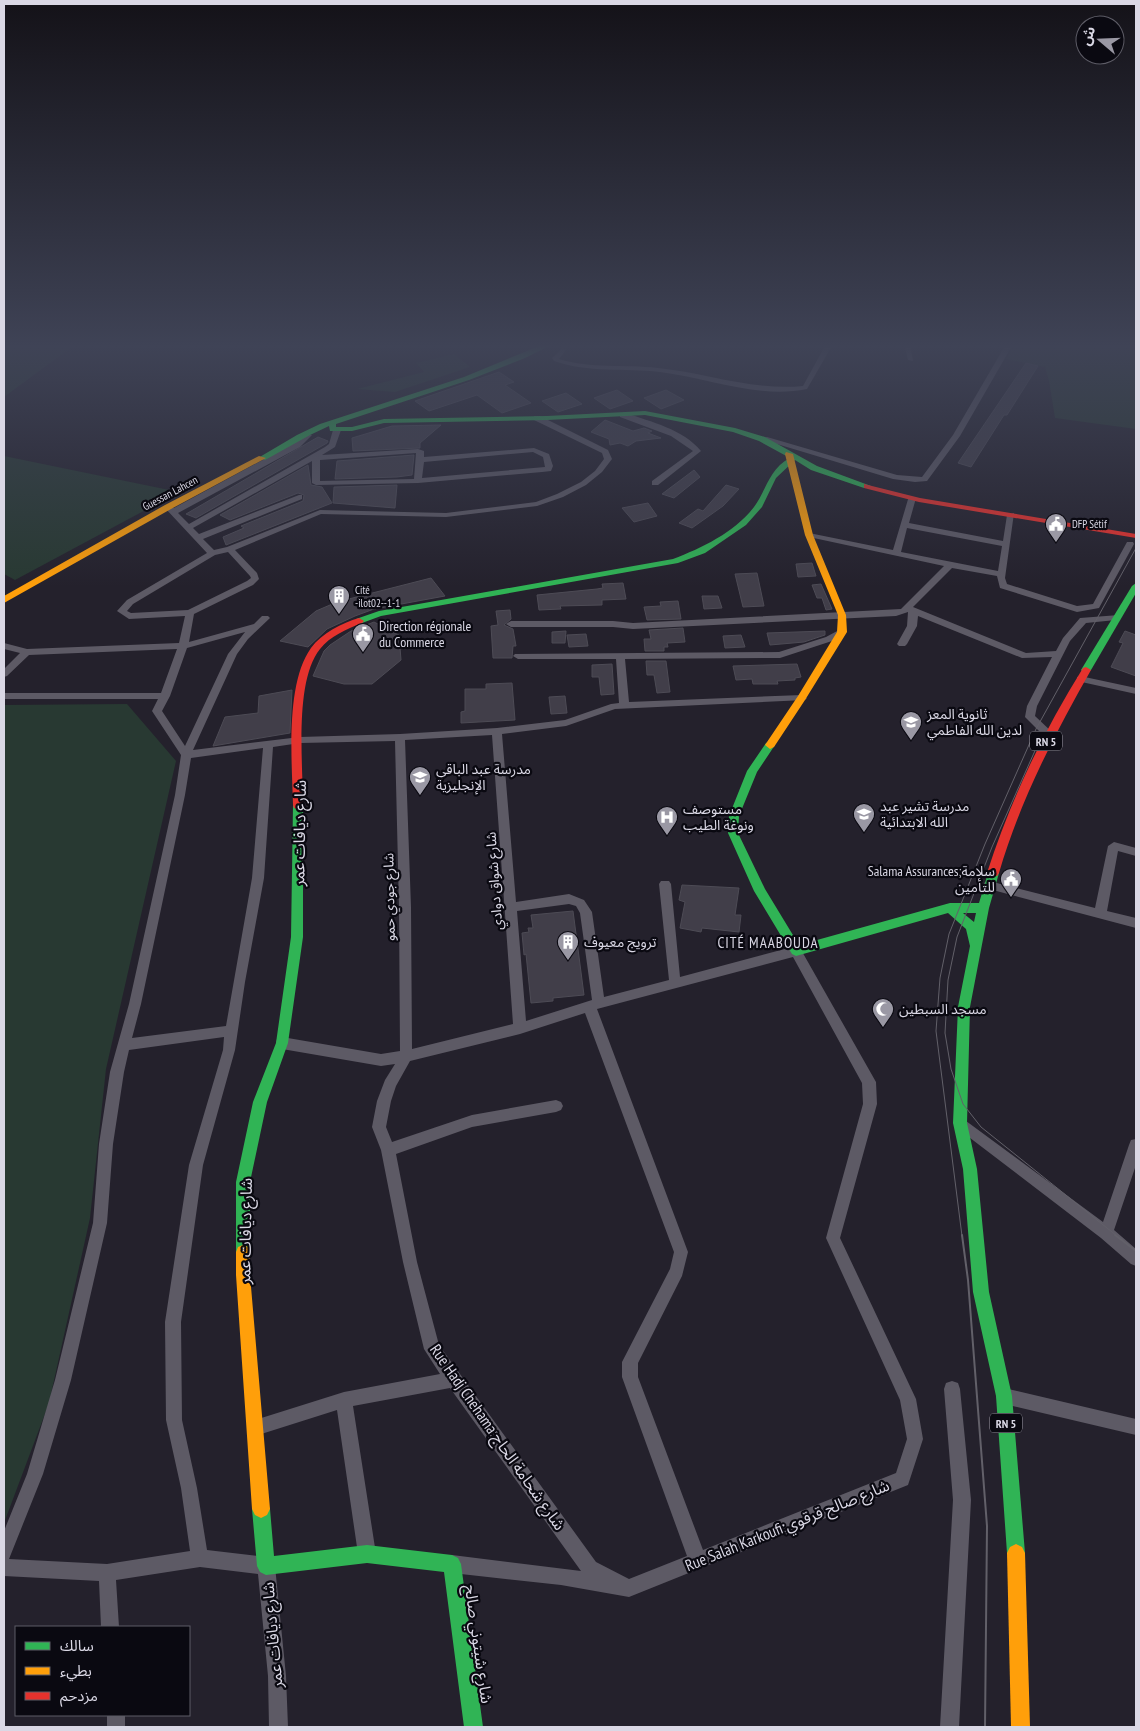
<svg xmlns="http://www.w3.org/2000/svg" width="1140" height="1731" viewBox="0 0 1140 1731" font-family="'PT Sans Narrow','Noto Sans Arabic',sans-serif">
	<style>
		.green { fill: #283932 }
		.building { fill: #413e49; stroke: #4d4b55 }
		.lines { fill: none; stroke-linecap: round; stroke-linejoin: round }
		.street { fill: #5d5a65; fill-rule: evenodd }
		.fast { fill: #30b455; fill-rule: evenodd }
		.slow { fill: #ff9f0a; fill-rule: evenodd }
		.jam { fill: #e5322d; fill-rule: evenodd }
		.tram-far1 { stroke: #626069; stroke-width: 1 }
		.tram { stroke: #626069; stroke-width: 2 }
		.labels { text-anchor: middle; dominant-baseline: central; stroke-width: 4.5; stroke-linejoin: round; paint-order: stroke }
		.far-street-label { font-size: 11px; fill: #dad8e5; stroke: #0a0911 }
		.far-poi-label { font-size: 11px; fill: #dad8e5; stroke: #0a0911; text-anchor: start }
		.shield { fill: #0a0911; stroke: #9c9aa5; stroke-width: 1 }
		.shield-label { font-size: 12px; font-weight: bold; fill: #dad8e5 }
		.poi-label { font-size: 14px; fill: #dad8e5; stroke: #0a0911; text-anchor: start }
		.street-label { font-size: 14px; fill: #dad8e5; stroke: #0a0911 }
		.neighbourhood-label { font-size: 15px; letter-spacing: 1px; fill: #dad8e5; stroke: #0a0911 }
		.near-street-label { font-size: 16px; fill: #dad8e5; stroke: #0a0911 }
	</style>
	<rect width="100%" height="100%" fill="#24212c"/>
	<g class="green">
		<path d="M4 344H76L4 397Z"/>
		<path d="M1015 344H1134L1136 359V429L1055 418 1049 381 1045 367 1006 359Z"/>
		<path d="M454 354 470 367 395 392 357 389 424 372 416 363Z"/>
		<path d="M4 456 179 492 15 580 4 574Z"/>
		<path d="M127 704 176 761 106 1069 90 1218 49 1403 4 1523V705Z"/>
	</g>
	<g class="building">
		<path d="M1026 363 1038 366 1007 415H1004L971 467 958 463Z"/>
		<path d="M499 372 514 382 505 385 531 403 502 413 477 395 429 411 415 401Z"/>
		<path d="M617 390 633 401 610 409 594 398Z"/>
		<path d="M666 390 684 400 661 409 644 398Z"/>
		<path d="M566 393 582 404 558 412 542 401Z"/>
		<path d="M605 420 633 431 644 428 652 431 648 433 661 438 636 441 628 446 620 443 610 445 609 439 591 432Z"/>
		<path d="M441 425 420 443V448L353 451 352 438 392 426Z"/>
		<path d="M318 437 328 441 327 443 196 518 186 514Z"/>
		<path d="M414 455 412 475 397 477 335 479 337 461Z"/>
		<path d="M308 465 311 485 322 487 332 503 226 545 223 537 244 528 241 526 303 501 304 495 298 493 230 520 220 515Z"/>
		<path d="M694 470 700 477 674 498 662 494Z"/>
		<path d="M397 485 395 508 333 503 334 487Z"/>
		<path d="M726 485 739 489 723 506 692 528 679 523 698 509 703 511Z"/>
		<path d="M648 503 657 516 634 522 622 508Z"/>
		<path d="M812 563 816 576 798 577 796 564Z"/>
		<path d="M757 573 764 606 743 607 735 574Z"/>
		<path d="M431 578 445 596 374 609 355 616 327 629 308 647 280 641 316 611 337 602Z"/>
		<path d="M623 583 626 599 602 600V605L560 606 561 609 539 610 537 595 597 589 603 588 602 584Z"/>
		<path d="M821 584 832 609 826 610 822 598H817L812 585Z"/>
		<path d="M702 596H718L722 608 704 609Z"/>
		<path d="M678 601 681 619 647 620 644 607 661 606 660 602Z"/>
		<path d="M510 610 511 619 504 625 513 629 516 646H513L512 658H493L491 626 498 625 496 611Z"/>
		<path d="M374 622 399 635 401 660 372 684H344L313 676 324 651 330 645 351 631Z"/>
		<path d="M683 628 685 642 667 643 668 647H664V651H645L644 639H651L649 630Z"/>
		<path d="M566 631 565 643H552V632Z"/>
		<path d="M825 631V635L804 642 770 645 767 633Z"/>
		<path d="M1125 631 1136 635V676L1111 667 1123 643 1119 642Z"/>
		<path d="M586 634 588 646 569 647 567 635Z"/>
		<path d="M741 635 745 647 725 648 723 636Z"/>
		<path d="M646 661H666L670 692 657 693 654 675H647Z"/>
		<path d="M612 664 614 694 601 695 599 677H592V665Z"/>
		<path d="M797 664 801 677 795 678V680L777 681 778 684H753L752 679 736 680 733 666Z"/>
		<path d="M512 683 515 720 461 723V712L465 711V689H486V684Z"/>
		<path d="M292 690 290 733 213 746 225 717 258 713 259 696Z"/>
		<path d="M565 696 567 713 551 714 549 697Z"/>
		<path d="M682 885 739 888 735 915H741L739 932 702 928 701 932 680 928 685 902 679 900Z"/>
		<path d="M573 911 584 995 553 998V1001L531 1003 526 954 524 955 522 933 529 932 528 928H533L531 915Z"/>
	</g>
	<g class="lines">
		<g class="street">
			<path d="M826 344H833L807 389C758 399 708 378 660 372 624 368 589 373 554 361L552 358 563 348 566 350 559 359C591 369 624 364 658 368 707 373 753 391 803 386Z"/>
			<path d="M904 344H910L913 361 908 360Z"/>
			<path d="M1006 344H1013L960 436 927 481 915 482 893 479 760 439 767 437 897 475 922 477 953 435Z"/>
			<path d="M620 413H626C651 422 683 429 701 451L658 485H652V481L693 451 671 436 620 417Z"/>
			<path d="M534 416H540L608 450 612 459 602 472 586 485 563 497 537 506 446 517 321 514 235 550 257 573 259 579 253 585 194 614 189 642 254 624 262 616H268L270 618 248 639 237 654 193 750 300 737 400 734 497 728 565 720 611 704 619 703 616 659H518L513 656 515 654 779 652 826 637 839 630H845V634L832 641 780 658 625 659 629 702 802 695 807 698 805 700 615 709 566 726 502 734 516 902 569 894 584 900 592 912 604 997 669 980 659 884 661 881H669L671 884 680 977 796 946 800 948 876 1082 877 1104 840 1238 916 1399 923 1439 908 1485 629 1597 561 1585 452 1573 446 1570 443 1564 446 1558 452 1555 581 1571 450 1388 353 1406 376 1554 373 1560 367 1563 361 1560 358 1554 337 1410 255 1436 249 1434 247 1428 249 1422 255 1420 344 1392 440 1374 424 1349 403 1262 381 1150 372 1127 377 1101 385 1080 395 1064 381 1066 282 1049 277 1047 276 1043 277 1039 282 1037 381 1054 400 1051 399 907 395 741 300 743 273 747 264 878 245 982 235 1050 203 1165 181 1322 182 1420 197 1488 207 1550 266 1557 272 1560 275 1566 286 1676 288 1727H269L268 1676 258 1574 200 1567 116 1580 119 1627H101L99 1581 4 1576V1531L27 1474 55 1380 93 1223 99 1144 110 1072 129 1004 175 795 181 755 152 711 158 699H4V693H161L177 649 29 655 7 676 4 677V669L20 653 4 649V643L27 649 179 643 185 616 129 619 117 611 127 600 207 553 165 508 169 506 174 508 294 443 305 433 312 435 300 447 178 513 189 524 325 447 329 444 333 430 337 428 341 430 335 447 322 455 418 449 424 451V457L534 448 549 454 553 466 551 471 542 472 418 483 316 485 312 483V461L193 528 199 534 299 495H302V499L203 539 214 550 227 547 320 510 446 513 536 502 557 494 581 482 595 471 604 459 602 453 534 420ZM533 452 543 457 545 467 422 478 424 462ZM416 453 414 479 320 481V460ZM228 552 250 576 251 578 247 581 188 610 131 613 127 611 133 604 215 555ZM245 632 228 654 185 746 162 711 170 696 187 648ZM492 735 513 1024 412 1049 411 907 405 740ZM263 748 252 878 226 1026 132 1038 141 1004 185 795 191 758ZM569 904 576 906 580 913 592 1000 526 1021 517 911ZM793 957 862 1083 863 1104 826 1238 900 1400 907 1439 896 1473 703 1550 638 1377V1363L682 1276 688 1252 597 1009ZM585 1013 674 1252 670 1269 622 1362V1377L687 1556 629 1579 596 1562 439 1345 417 1262 396 1154 472 1127 556 1112 561 1110 563 1106 561 1102 556 1100 472 1115 392 1142 386 1127 391 1101 396 1086 410 1061 520 1034ZM224 1037 223 1050 189 1165 165 1322 166 1420 181 1488 190 1551 107 1564 9 1559 43 1474 71 1380 107 1223 113 1144 124 1072 129 1050Z"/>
			<path d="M909 496 916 498 909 523 1003 541 1007 515 1014 513 1005 578 1007 584 1077 606 1093 604 1127 542H1133L1134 544 1099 608 1077 612 1000 588 997 576 952 568 913 607 1026 653 1056 651 1063 638 1080 618 1119 615 1120 617 1116 620 1086 623 1070 641 1037 706 1035 716 1053 733 1054 735 1053 737H1045L1025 717 1027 706 1052 657 1022 658 918 616 917 626 907 644 905 646H899L897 644 907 626 908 612 896 616 633 629 613 627H511L506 624 511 621H613L633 623 901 609 944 566 809 537 805 535 809 533 893 550ZM907 528 1002 546 998 571 901 552Z"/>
			<path d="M1080 676 1136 688V694L1077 681V677Z"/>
			<path d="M1114 842 1136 848V856L1118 851 1107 911 1136 918V928L989 889 985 888 983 885 985 882 989 881 1095 908 1108 846Z"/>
			<path d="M962 1118 1103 1222 1129 1145 1131 1140 1136 1139V1165L1114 1230 1136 1249V1266L1131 1264 1101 1238 957 1128 955 1124 957 1120Z"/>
			<path d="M952 1381 958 1383 960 1389 971 1500 959 1727H940L953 1500 944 1389 946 1383Z"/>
			<path d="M1004 1388 1136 1419V1435L1004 1404 998 1402 996 1396 998 1390Z"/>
			<rect x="107" y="1715" width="18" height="12"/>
		</g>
		<g class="fast">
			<path d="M544 344H553L525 358 469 380 336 424V427H352L384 419 547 416 645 411 735 428 765 437 817 466 871 486 864 488 811 470 795 460 776 478 762 507 746 525 705 553 678 563 381 616 362 623H356V619L379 611 673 559C702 548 735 532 754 507 767 489 769 469 790 458L759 441 733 432 645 415 547 420 384 423 352 431H330L329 426 310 435 265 460 258 458 297 435 320 424 464 377Z"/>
			<path d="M1136 583V593L1091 670 1086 673 1083 672 1081 670 1132 586Z"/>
			<path d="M770 741 775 745 757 772 739 816 738 833 765 889 799 945 950 903H979L989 870H997L999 873 989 908 970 1007 967 1123 977 1169 989 1292 1012 1396 1025 1553 1022 1559 1016 1562 1010 1559 1007 1553 996 1396 973 1292 963 1169 953 1123 958 1007 970 946 966 929 948 913 796 956 792 954 754 891 728 833 729 816 747 771 766 743ZM963 913H976L974 922Z"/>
			<path d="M298 801 303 805V937L288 1043 267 1102 250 1182V1252L248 1257 243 1259 238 1257 236 1252V1182L253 1102 276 1043 291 937 293 805Z"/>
			<path d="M261 1500 267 1503 270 1509 274 1556 367 1545 452 1555 458 1558 461 1564 483 1727H464L444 1572 367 1563 266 1575 260 1572 257 1566 252 1509 255 1503Z"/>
		</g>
		<g class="slow">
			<path d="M786 452 793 454 813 535 846 615 847 632 805 700 774 747 770 749 765 745 798 696 837 632 838 615 805 535 785 454Z"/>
			<path d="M259 456 266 458 171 509 4 603V596L165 505Z"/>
			<path d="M243 1245 248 1247 250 1252V1275L270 1509 267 1515 261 1518 255 1515 252 1509 236 1275V1252L238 1247Z"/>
			<path d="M1016 1544 1022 1547 1025 1553 1030 1727H1011L1007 1553 1010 1547Z"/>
		</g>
		<g class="jam">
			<path d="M864 484 920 498 1136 534V538L919 502 864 488Z"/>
			<path d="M359 618 364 621 362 623C347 629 330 636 320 649 294 681 303 765 303 805L298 809 294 808 293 805C292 762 285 684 311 648 322 633 342 623 359 618Z"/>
			<path d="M1086 667 1091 670C1054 735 1020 801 999 873L997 876H989L987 873C1010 801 1043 732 1083 668Z"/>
		</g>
		<g class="tram-far1">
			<path d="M1042 735 992 847 957 937 948 980 945 1033 951 1069 963 1104 981 1127 1117 1236"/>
			<path d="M962 1236 936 1031 940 978 949 934 985 844 1036 729 1136 548"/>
		</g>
		<g class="tram">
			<path d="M962 1235 968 1280 987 1526 985 1727"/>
			<path d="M1115 1235 1136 1251"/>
		</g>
	</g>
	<linearGradient id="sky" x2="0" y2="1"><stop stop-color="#141218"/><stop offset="0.59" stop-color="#3f4356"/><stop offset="1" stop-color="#3f4356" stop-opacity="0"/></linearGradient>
	<rect width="1140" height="587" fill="url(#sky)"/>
	<defs>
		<g id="civic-pin" transform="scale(1.125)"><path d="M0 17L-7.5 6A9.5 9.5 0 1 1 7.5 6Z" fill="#9a98a4" stroke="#0a0911"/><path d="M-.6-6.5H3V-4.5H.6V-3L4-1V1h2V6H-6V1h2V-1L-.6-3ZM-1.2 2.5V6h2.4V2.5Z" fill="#fff"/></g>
		<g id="building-pin" transform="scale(1.125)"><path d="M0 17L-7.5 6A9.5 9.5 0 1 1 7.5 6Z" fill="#9a98a4" stroke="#0a0911"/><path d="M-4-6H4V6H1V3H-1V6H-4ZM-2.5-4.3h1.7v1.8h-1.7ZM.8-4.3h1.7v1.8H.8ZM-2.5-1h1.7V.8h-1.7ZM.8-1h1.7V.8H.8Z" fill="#fff"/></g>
		<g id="school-pin" transform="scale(1.125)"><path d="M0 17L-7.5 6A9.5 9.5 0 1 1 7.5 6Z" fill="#9a98a4" stroke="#0a0911"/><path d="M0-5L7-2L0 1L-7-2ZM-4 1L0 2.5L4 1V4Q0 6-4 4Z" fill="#fff"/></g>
		<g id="hospital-pin" transform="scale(1.125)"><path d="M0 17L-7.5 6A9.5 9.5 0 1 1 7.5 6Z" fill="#9a98a4" stroke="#0a0911"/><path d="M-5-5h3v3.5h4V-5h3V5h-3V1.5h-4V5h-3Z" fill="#fff"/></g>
		<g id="mosque-pin" transform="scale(1.125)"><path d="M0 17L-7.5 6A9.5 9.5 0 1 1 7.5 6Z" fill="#9a98a4" stroke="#0a0911"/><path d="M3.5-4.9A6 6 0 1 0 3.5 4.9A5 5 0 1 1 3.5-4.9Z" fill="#fff"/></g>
	</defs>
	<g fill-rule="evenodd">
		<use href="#civic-pin" x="1056" y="524"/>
		<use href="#building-pin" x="339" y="596"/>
		<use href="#civic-pin" x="363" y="634"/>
		<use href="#school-pin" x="911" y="722"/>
		<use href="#school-pin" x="420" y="777"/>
		<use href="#school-pin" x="864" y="814"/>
		<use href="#hospital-pin" x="667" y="817"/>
		<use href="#civic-pin" x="1011" y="879"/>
		<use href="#building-pin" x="568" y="942"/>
		<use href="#mosque-pin" x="883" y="1009"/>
	</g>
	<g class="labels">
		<g class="far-street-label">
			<text transform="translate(170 493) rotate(-28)">Guessan Lahcen</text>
		</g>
		<g class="far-poi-label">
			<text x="1072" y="524">DFP Sétif</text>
			<text x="355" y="590">Cité<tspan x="355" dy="13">-ilot02--1-1</tspan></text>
		</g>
		<g class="shield">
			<rect x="1030" y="731.5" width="32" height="19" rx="4"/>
			<rect x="990" y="1413.5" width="32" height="19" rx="4"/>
		</g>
		<g class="shield-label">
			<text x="1046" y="741">RN 5</text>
			<text x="1006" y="1423">RN 5</text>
		</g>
		<g class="poi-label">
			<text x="379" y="626">Direction régionale<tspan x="379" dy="16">du Commerce</tspan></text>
			<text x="927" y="714">ثانوية المعز<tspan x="927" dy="16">لدين الله الفاطمي</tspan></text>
			<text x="436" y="769">مدرسة عبد الباقي<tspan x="436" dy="16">الإنجليزية</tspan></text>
			<text x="880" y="806">مدرسة تشير عبد<tspan x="880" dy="16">الله الابتدائية</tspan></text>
			<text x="683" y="809">مستوصف<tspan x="683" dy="16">ونوغة الطيب</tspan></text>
			<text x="995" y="871" text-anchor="end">Salama Assurances;سلامة<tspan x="995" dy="16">للتأمين</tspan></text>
			<text x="584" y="942">ترويج معيوف</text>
			<text x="899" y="1009">مسجد السبطين</text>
		</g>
		<g class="street-label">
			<text transform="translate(494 881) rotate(-94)">شارع شواق دوادي</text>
			<text transform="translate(389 897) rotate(-91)">شارع جودي حمو</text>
		</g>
		<g class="neighbourhood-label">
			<text x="768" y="942">CITÉ MAABOUDA</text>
		</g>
		<g class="near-street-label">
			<text transform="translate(299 833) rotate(-89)">شارع ديافات عمر</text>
			<text transform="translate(245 1231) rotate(-89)">شارع ديافات عمر</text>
			<text transform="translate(498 1437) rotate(55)">Rue Hadj Chehama;شارع شحامة الحاج</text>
			<text transform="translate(787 1525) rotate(-22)">Rue Salah Karkoufi;شارع صالح قرقوي</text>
			<text transform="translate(272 1635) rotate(-95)">شارع ديافات عمر</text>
			<text transform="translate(479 1644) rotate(82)">شارع شيتوني صالح</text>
		</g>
	</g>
	<rect width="1140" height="1731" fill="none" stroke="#dad8e5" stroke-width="10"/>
	<rect x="15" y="1626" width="175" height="90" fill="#0a0911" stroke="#5d5c66"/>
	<rect x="25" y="1642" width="25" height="8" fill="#30b455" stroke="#5d5c66"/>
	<text x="60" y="1651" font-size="15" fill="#dad8e5">سالك</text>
	<rect x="25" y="1667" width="25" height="8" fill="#ff9f0a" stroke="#5d5c66"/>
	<text x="60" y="1676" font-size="15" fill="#dad8e5">بطيء</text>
	<rect x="25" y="1692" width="25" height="8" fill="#e5322d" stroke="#5d5c66"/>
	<text x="60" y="1701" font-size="15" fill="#dad8e5">مزدحم</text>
	<g transform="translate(1100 40) rotate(289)"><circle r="24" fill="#0a0911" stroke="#5d5c66"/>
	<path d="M0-4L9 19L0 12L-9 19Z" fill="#9a98a4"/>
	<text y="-8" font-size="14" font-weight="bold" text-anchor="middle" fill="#dad8e5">ش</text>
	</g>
</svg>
